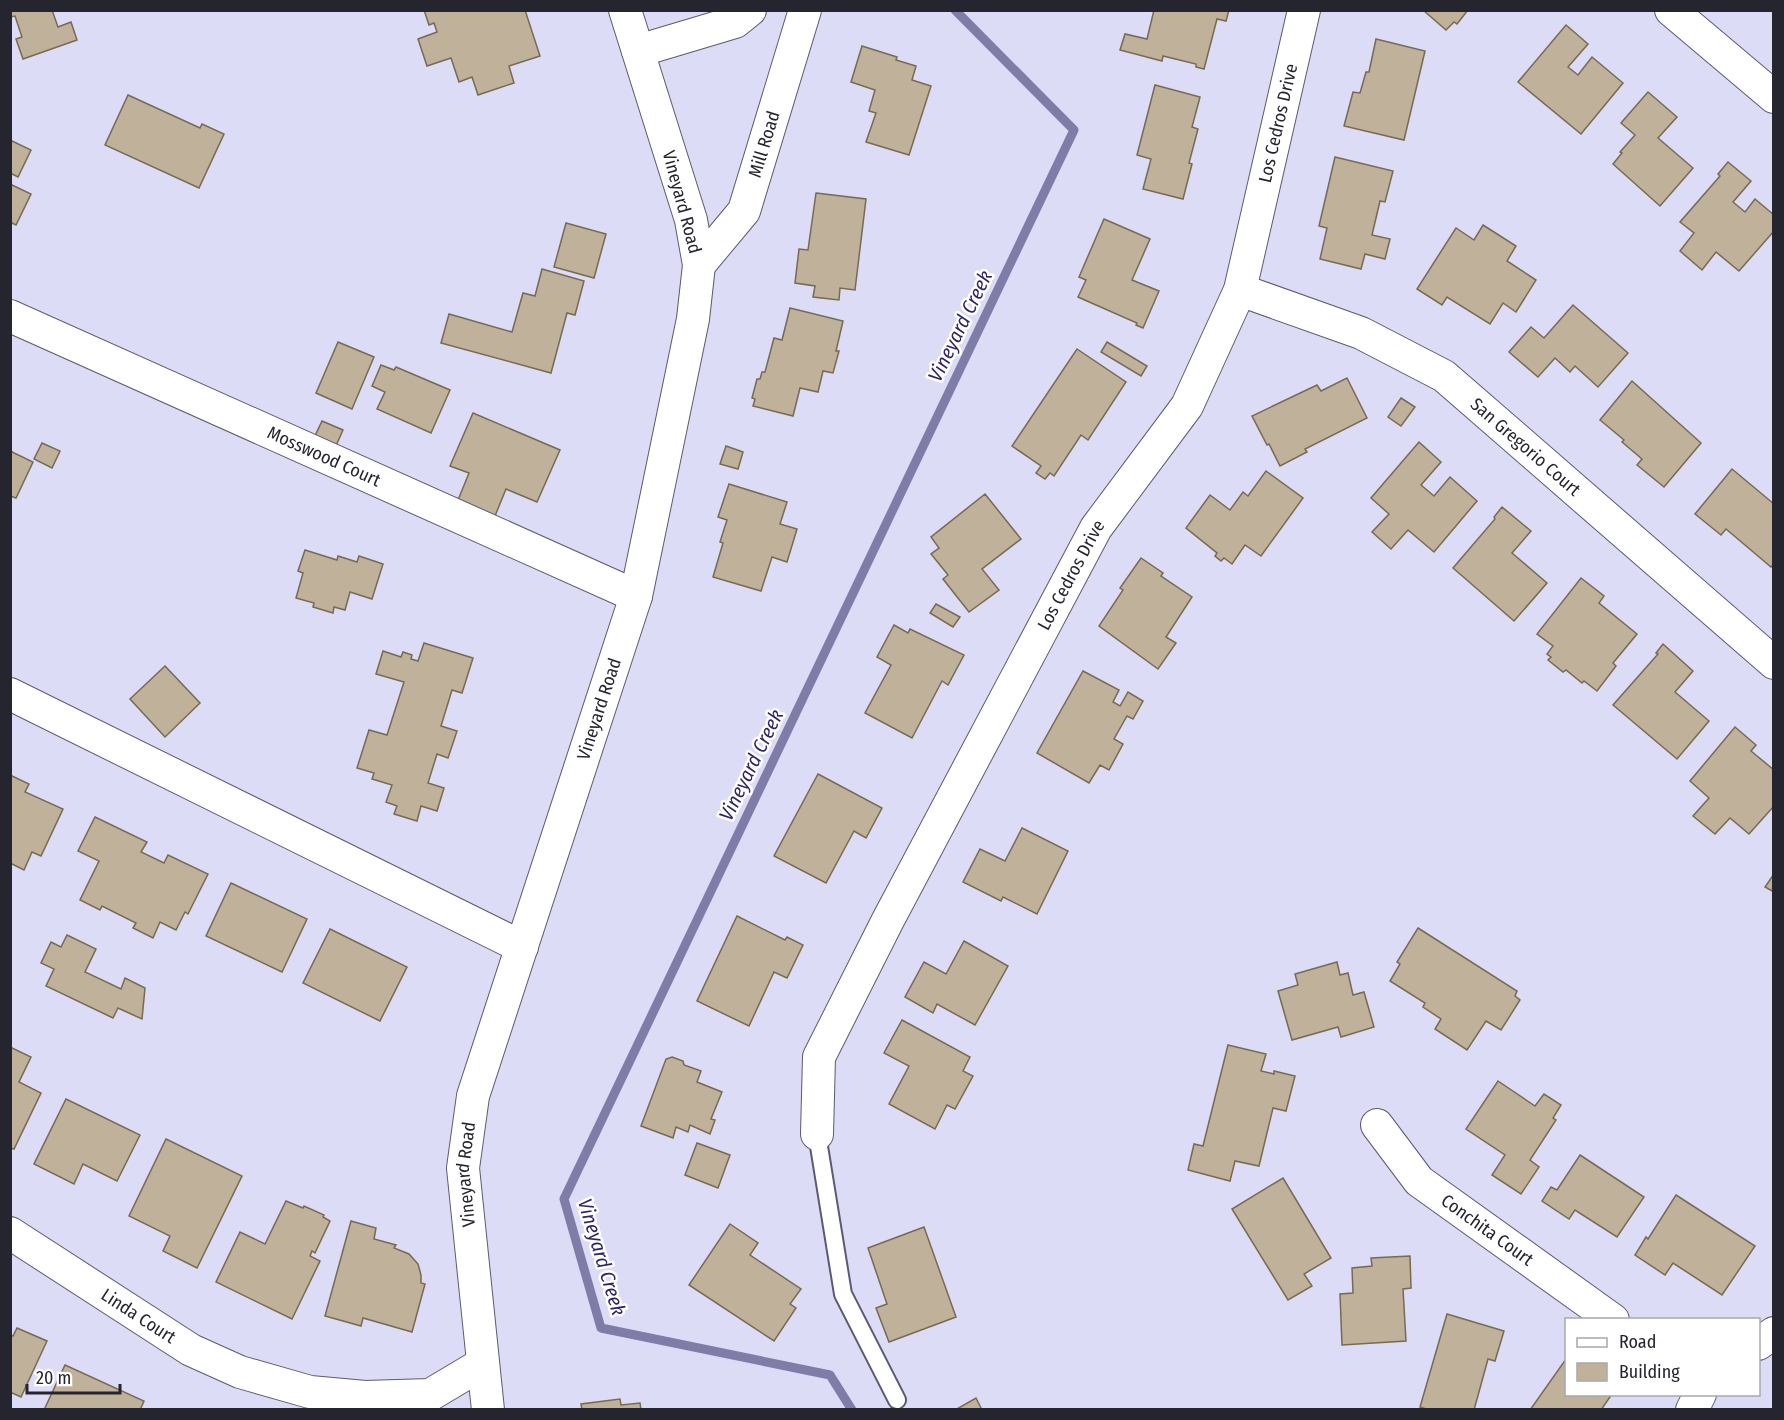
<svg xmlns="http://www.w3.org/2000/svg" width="1784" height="1420" viewBox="0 0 1784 1420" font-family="'Fira Sans Condensed',sans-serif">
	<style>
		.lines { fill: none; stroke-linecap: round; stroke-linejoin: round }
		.stream { stroke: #7f7ca7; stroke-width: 9 }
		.building { fill: #c0b29a; stroke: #766a53; stroke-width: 1.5 }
		.service-casing { stroke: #5b5a72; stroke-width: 20 }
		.minor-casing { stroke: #5b5a72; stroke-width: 34 }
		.service { stroke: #fff; stroke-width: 16 }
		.minor { stroke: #fff; stroke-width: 32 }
		.labels { text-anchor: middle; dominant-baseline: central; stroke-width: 5; stroke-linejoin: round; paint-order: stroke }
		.street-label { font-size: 18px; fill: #25252f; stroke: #fff }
		.water-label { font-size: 20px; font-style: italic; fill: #2f2466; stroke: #fff }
	</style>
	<rect width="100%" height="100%" fill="#dcdcf7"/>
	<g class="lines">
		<path class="stream" d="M852 1410 830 1375 601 1328 564 1199 1074 130 955 10"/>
	</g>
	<g class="building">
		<path d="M10 10H52L58 27 71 22 77 40 23 59 16 39 22 37 15 16 10 17Z"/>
		<path d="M424 10H525L540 56 509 66 514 83 478 95 472 77 459 82 451 58 427 66 418 39 437 32 434 23 429 25Z"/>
		<path d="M1154 10H1229L1226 21 1217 19 1204 69 1196 67V64L1163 56 1162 61 1120 50 1125 34 1147 39Z"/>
		<path d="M1423 10H1468L1457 24 1454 22 1446 30Z"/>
		<path d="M1566 25 1588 44 1568 67 1578 75 1592 57 1623 83 1581 134 1518 82Z"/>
		<path d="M1376 39 1425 51 1404 140 1344 126 1353 92 1360 93 1366 72H1369Z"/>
		<path d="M862 46 897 57 896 60 916 66 912 80 931 86 909 155 866 142 876 113 869 111 875 90 851 82Z"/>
		<path d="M1155 85 1200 97 1192 127 1198 129 1189 163 1192 164 1183 199 1143 189 1151 159 1137 155Z"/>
		<path d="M1648 92 1677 117 1658 138 1693 168 1660 206 1613 164 1622 153 1620 152 1635 135 1621 123Z"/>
		<path d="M128 95 200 128 202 124 224 134 199 188 105 145Z"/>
		<path d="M10 140 31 150 18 177 10 173Z"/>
		<path d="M1335 157 1393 171 1385 202 1380 201 1372 235 1390 239 1385 259 1365 254 1361 269 1320 259 1327 228 1319 226Z"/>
		<path d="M1728 162 1751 181 1733 202 1745 212 1755 199 1774 215V231L1739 271 1716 252 1702 270 1680 251 1694 233 1680 222 1720 176 1718 174Z"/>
		<path d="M10 184 31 194 16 225 12 223 10 226Z"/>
		<path d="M816 193 866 199 855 290 840 288 839 300 813 297 815 286 795 283 799 249 808 250Z"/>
		<path d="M1104 219 1150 239 1132 280 1159 291 1143 328 1136 325 1137 323 1078 297 1086 280 1079 277Z"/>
		<path d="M566 223 606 234 594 278 554 267Z"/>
		<path d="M1483 225 1516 246 1507 261 1536 280 1516 312 1503 303 1490 324 1447 297 1442 305 1417 289 1456 228 1474 240Z"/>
		<path d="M542 269 584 281 575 315 567 313 551 373 441 343 449 314 512 332 523 293 535 296Z"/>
		<path d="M1573 305 1628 353 1598 387 1575 366 1570 372 1555 358 1538 377 1509 352 1531 327 1544 338Z"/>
		<path d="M790 308 843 321 836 351H839L833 373 823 371 818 392 800 388 793 416 753 406 755 399 752 398 757 379H760L762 372H765L774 338 782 340Z"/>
		<path d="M338 342 374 357 352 409 316 393Z"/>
		<path d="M1107 342 1147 366 1141 376 1101 352Z"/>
		<path d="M1077 349 1126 382 1088 440 1081 435 1054 476 1050 473 1045 479 1036 473 1041 466 1012 446Z"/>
		<path d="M381 365 394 370 396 367 450 390 431 433 377 409 385 392 372 386Z"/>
		<path d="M1347 378 1367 418 1305 449 1307 452 1280 466 1269 444 1267 445 1252 416 1317 385 1321 391Z"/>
		<path d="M1632 381 1701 443 1664 487 1637 465 1642 459 1622 442 1624 440 1600 420Z"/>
		<path d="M1401 398 1415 407 1401 426 1388 417Z"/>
		<path d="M473 413 560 450 537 502 506 489 495 516 458 500 469 473 450 466Z"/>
		<path d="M322 421 343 430 335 448 314 438Z"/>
		<path d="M1419 442 1441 462 1421 485 1434 496 1450 477 1477 501 1434 552 1408 530 1391 549 1372 532 1389 514 1371 498Z"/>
		<path d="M42 443 60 451 52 468 34 459Z"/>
		<path d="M726 446 743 452 738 469 720 464Z"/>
		<path d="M10 451 33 462 16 498 10 496Z"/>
		<path d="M1732 469 1774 504V564L1771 567 1726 529 1721 535 1695 514Z"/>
		<path d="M1266 471 1303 498 1261 556 1245 545 1232 564 1224 558 1221 561 1215 556 1217 553 1186 528 1210 495 1230 510 1243 492 1248 496Z"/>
		<path d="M729 484 787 502 780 524 797 529 787 562 772 557 761 591 713 577 723 543 720 542 727 520 718 517Z"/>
		<path d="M985 494 1021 539 982 569 999 590 969 612 943 579 948 575 931 554 939 548 931 537Z"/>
		<path d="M1502 507 1531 531 1512 553 1547 583 1514 621 1453 568 1495 519 1494 517Z"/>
		<path d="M305 550 337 560 338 556 357 562 359 556 383 564 372 599 350 592 345 610 334 607 333 613 313 607 314 603 296 598 303 573 298 571Z"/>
		<path d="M1141 558 1163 573 1161 576 1192 597 1166 637 1176 643 1158 669 1099 626 1123 590 1120 588Z"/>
		<path d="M1581 578 1604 596 1599 603 1637 634 1613 663 1616 666 1597 691 1584 681 1582 683 1566 670 1563 672 1548 660 1551 657 1547 654 1553 646 1537 634Z"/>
		<path d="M936 604 960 617 953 627 930 613Z"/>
		<path d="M894 625 908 633 910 629 964 655 948 685 942 681 912 738 865 713 891 665 877 657Z"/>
		<path d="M424 643 473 658 462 693 452 690 441 726 457 731 448 758 437 754 428 783 444 788 437 811 421 806 417 821 394 814 397 806 386 802 392 785 372 779 374 773 357 768 369 730 387 735 404 682 376 674 383 651 401 657 403 652 412 655 411 659 418 661Z"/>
		<path d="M1663 644 1693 671 1675 692 1709 721 1677 759 1613 705 1658 654 1656 653Z"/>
		<path d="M165 666 200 703 165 737 130 699Z"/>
		<path d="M1083 671 1119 690 1113 702 1120 706 1128 692 1143 701 1133 719 1127 716 1114 739 1123 744 1109 770 1100 765 1089 783 1037 753Z"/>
		<path d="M1735 727 1756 745 1751 751 1774 770V806L1749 834 1730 818 1715 834 1693 816 1709 798 1690 781Z"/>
		<path d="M818 774 882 808 866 838 854 831 826 883 774 856Z"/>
		<path d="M10 775 29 784 25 792 63 809 41 856 32 852 24 870 10 863Z"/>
		<path d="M95 817 147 842 141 852 164 863 168 855 208 874 188 914 185 912 176 930 160 922 153 938 133 928 136 923 102 906 100 910 80 900 99 861 78 851Z"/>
		<path d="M1022 828 1068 851 1037 914 1003 897 1001 901 963 882 980 849 1005 861Z"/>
		<path d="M1774 874V892L1765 887Z"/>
		<path d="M231 883 307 919 282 972 206 936Z"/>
		<path d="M737 916 785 940 787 937 803 945 787 978 774 972 749 1026 697 1001Z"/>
		<path d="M1418 928 1517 991 1515 996 1520 1000 1501 1030 1486 1021 1467 1050 1435 1029 1441 1019 1423 1007 1425 1003 1390 981 1400 964 1397 962Z"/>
		<path d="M330 929 407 967 380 1021 303 983Z"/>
		<path d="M67 935 96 949 85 972 121 989 125 978 145 988 142 1019 118 1008 113 1018 46 986 54 969 41 963 51 942 61 947Z"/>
		<path d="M964 941 1008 966 975 1025 937 1004 933 1013 905 997 924 962 946 974Z"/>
		<path d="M1337 962 1340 975 1348 973 1353 995 1364 992 1374 1027 1341 1037 1338 1027 1292 1040 1278 991 1298 985 1295 974Z"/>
		<path d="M902 1020 970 1057 963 1071 973 1076 955 1109 947 1105 935 1129 889 1104 909 1066 884 1053Z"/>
		<path d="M1228 1045 1266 1054 1261 1071 1274 1074V1071L1295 1076 1286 1111 1273 1108 1259 1166 1235 1161 1230 1181 1188 1170 1194 1144 1203 1146Z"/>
		<path d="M10 1047 31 1057 19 1082 41 1093 14 1149 10 1148Z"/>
		<path d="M672 1057 683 1061 684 1065 701 1071 697 1082 722 1092 711 1119 715 1120 710 1134 690 1125 688 1132 676 1127 673 1138 641 1126 666 1059Z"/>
		<path d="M1498 1081 1535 1106 1544 1094 1561 1105 1553 1118 1556 1120 1530 1160 1539 1167 1521 1194 1492 1175 1505 1155 1466 1129Z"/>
		<path d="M66 1099 140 1135 117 1181 83 1164 74 1184 34 1164Z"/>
		<path d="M166 1139 242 1176 197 1268 163 1251 170 1236 129 1216Z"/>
		<path d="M697 1143 730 1155 718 1188 685 1175Z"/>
		<path d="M1580 1155 1644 1197 1617 1237 1575 1210 1569 1219 1542 1201 1551 1187 1557 1190Z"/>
		<path d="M1283 1178 1331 1258 1304 1274 1312 1286 1288 1300 1232 1209Z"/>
		<path d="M1676 1195 1755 1246 1722 1295 1673 1263 1665 1275 1635 1255 1646 1237 1648 1239Z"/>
		<path d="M286 1201 303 1208 304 1206 324 1215 323 1217 330 1221 315 1253 312 1251 310 1256 320 1261 292 1319 216 1282 240 1232 265 1244Z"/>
		<path d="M351 1221 376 1228 374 1239 396 1245 394 1248 409 1254 418 1264 421 1275V1283L425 1284 412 1332 363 1318 361 1326 325 1316Z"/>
		<path d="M730 1224 758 1243 750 1255 801 1289 790 1304 796 1308 774 1341 689 1285Z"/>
		<path d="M924 1227 956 1317 889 1342 876 1308 887 1304 868 1248Z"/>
		<path d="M1410 1256 1411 1288 1403 1289 1406 1341 1342 1345 1340 1294 1353 1293 1352 1268 1372 1266 1371 1258Z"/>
		<path d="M1447 1314 1504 1331 1495 1361 1488 1359 1474 1410H1429L1420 1407Z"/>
		<path d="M17 1328 47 1341 21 1397 10 1392V1335L13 1336Z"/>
		<path d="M1566 1359V1394H1612L1601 1410H1530Z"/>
		<path d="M65 1365 144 1401 140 1410H44Z"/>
		<path d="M976 1398 982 1410H955Z"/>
		<path d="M620 1399 621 1405 640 1403 641 1410H582L581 1404Z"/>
	</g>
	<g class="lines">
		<g class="service-casing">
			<path id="service" d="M817 1134 843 1294 897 1400"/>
		</g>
		<g class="minor-casing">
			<g id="minor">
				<path d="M1671 10 1774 97"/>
				<path d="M638 51 735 22 750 10"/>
				<path id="s1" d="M699 265 744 211 805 10"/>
				<path id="s2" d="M1240 290 1361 333 1444 376 1774 663"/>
				<path id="s3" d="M10 316 636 596"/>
				<path d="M10 694 522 947"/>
				<path id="s4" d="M1377 1125 1419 1181 1613 1320"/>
				<path id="s5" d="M817 1134 819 1057 888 920 1096 528 1187 406 1240 290 1304 10"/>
				<path id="s6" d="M10 1233 191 1350 240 1372 310 1392 365 1397 430 1395 482 1364"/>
				<path d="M1758 1344 1774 1333"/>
				<path id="s7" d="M488 1410 463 1168 473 1096 636 596 693 319 699 265 691 220 625 10"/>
				<path d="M1692 1410 1700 1394"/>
			</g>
		</g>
		<use href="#service" class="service"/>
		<use href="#minor" class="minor"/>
	</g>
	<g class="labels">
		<g class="street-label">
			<text stroke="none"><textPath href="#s5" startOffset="1125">Los Cedros Drive</textPath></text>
			<text stroke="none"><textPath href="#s1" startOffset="140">Mill Road</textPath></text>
			<text transform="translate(682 202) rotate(75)">Vineyard Road</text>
			<text stroke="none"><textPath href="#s2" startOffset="330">San Gregorio Court</textPath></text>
			<text stroke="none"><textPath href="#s3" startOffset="344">Mosswood Court</textPath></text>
			<text stroke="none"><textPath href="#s5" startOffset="621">Los Cedros Drive</textPath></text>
			<text stroke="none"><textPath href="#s7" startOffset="723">Vineyard Road</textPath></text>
			<text stroke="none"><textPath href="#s7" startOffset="237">Vineyard Road</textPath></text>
			<text stroke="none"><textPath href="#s4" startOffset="154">Conchita Court</textPath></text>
			<text stroke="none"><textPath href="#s6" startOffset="153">Linda Court</textPath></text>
		</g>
		<g class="water-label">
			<text transform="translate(960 326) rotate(-64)">Vineyard Creek</text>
			<text transform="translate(751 765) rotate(-64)">Vineyard Creek</text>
			<text transform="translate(602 1257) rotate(73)">Vineyard Creek</text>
		</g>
	</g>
	<rect width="1784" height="1420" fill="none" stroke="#25252f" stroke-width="24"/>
	<rect x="1565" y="1318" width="195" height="78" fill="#ffffff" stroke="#a8a8ac" stroke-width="1.5"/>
	<rect x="1577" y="1338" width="30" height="9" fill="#ffffff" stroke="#a8a8ac" stroke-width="1.5"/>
	<text x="1619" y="1348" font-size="18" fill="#25252f">Road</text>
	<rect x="1577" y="1363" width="30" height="18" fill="#c0b29a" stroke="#a8a8ac" stroke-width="1.5"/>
	<text x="1619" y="1378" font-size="18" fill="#25252f">Building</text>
	<path d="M27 1384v9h93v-9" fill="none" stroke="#25252f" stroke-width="3"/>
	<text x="36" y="1384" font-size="18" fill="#25252f" stroke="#ffffff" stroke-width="4.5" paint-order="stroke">20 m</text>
</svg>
